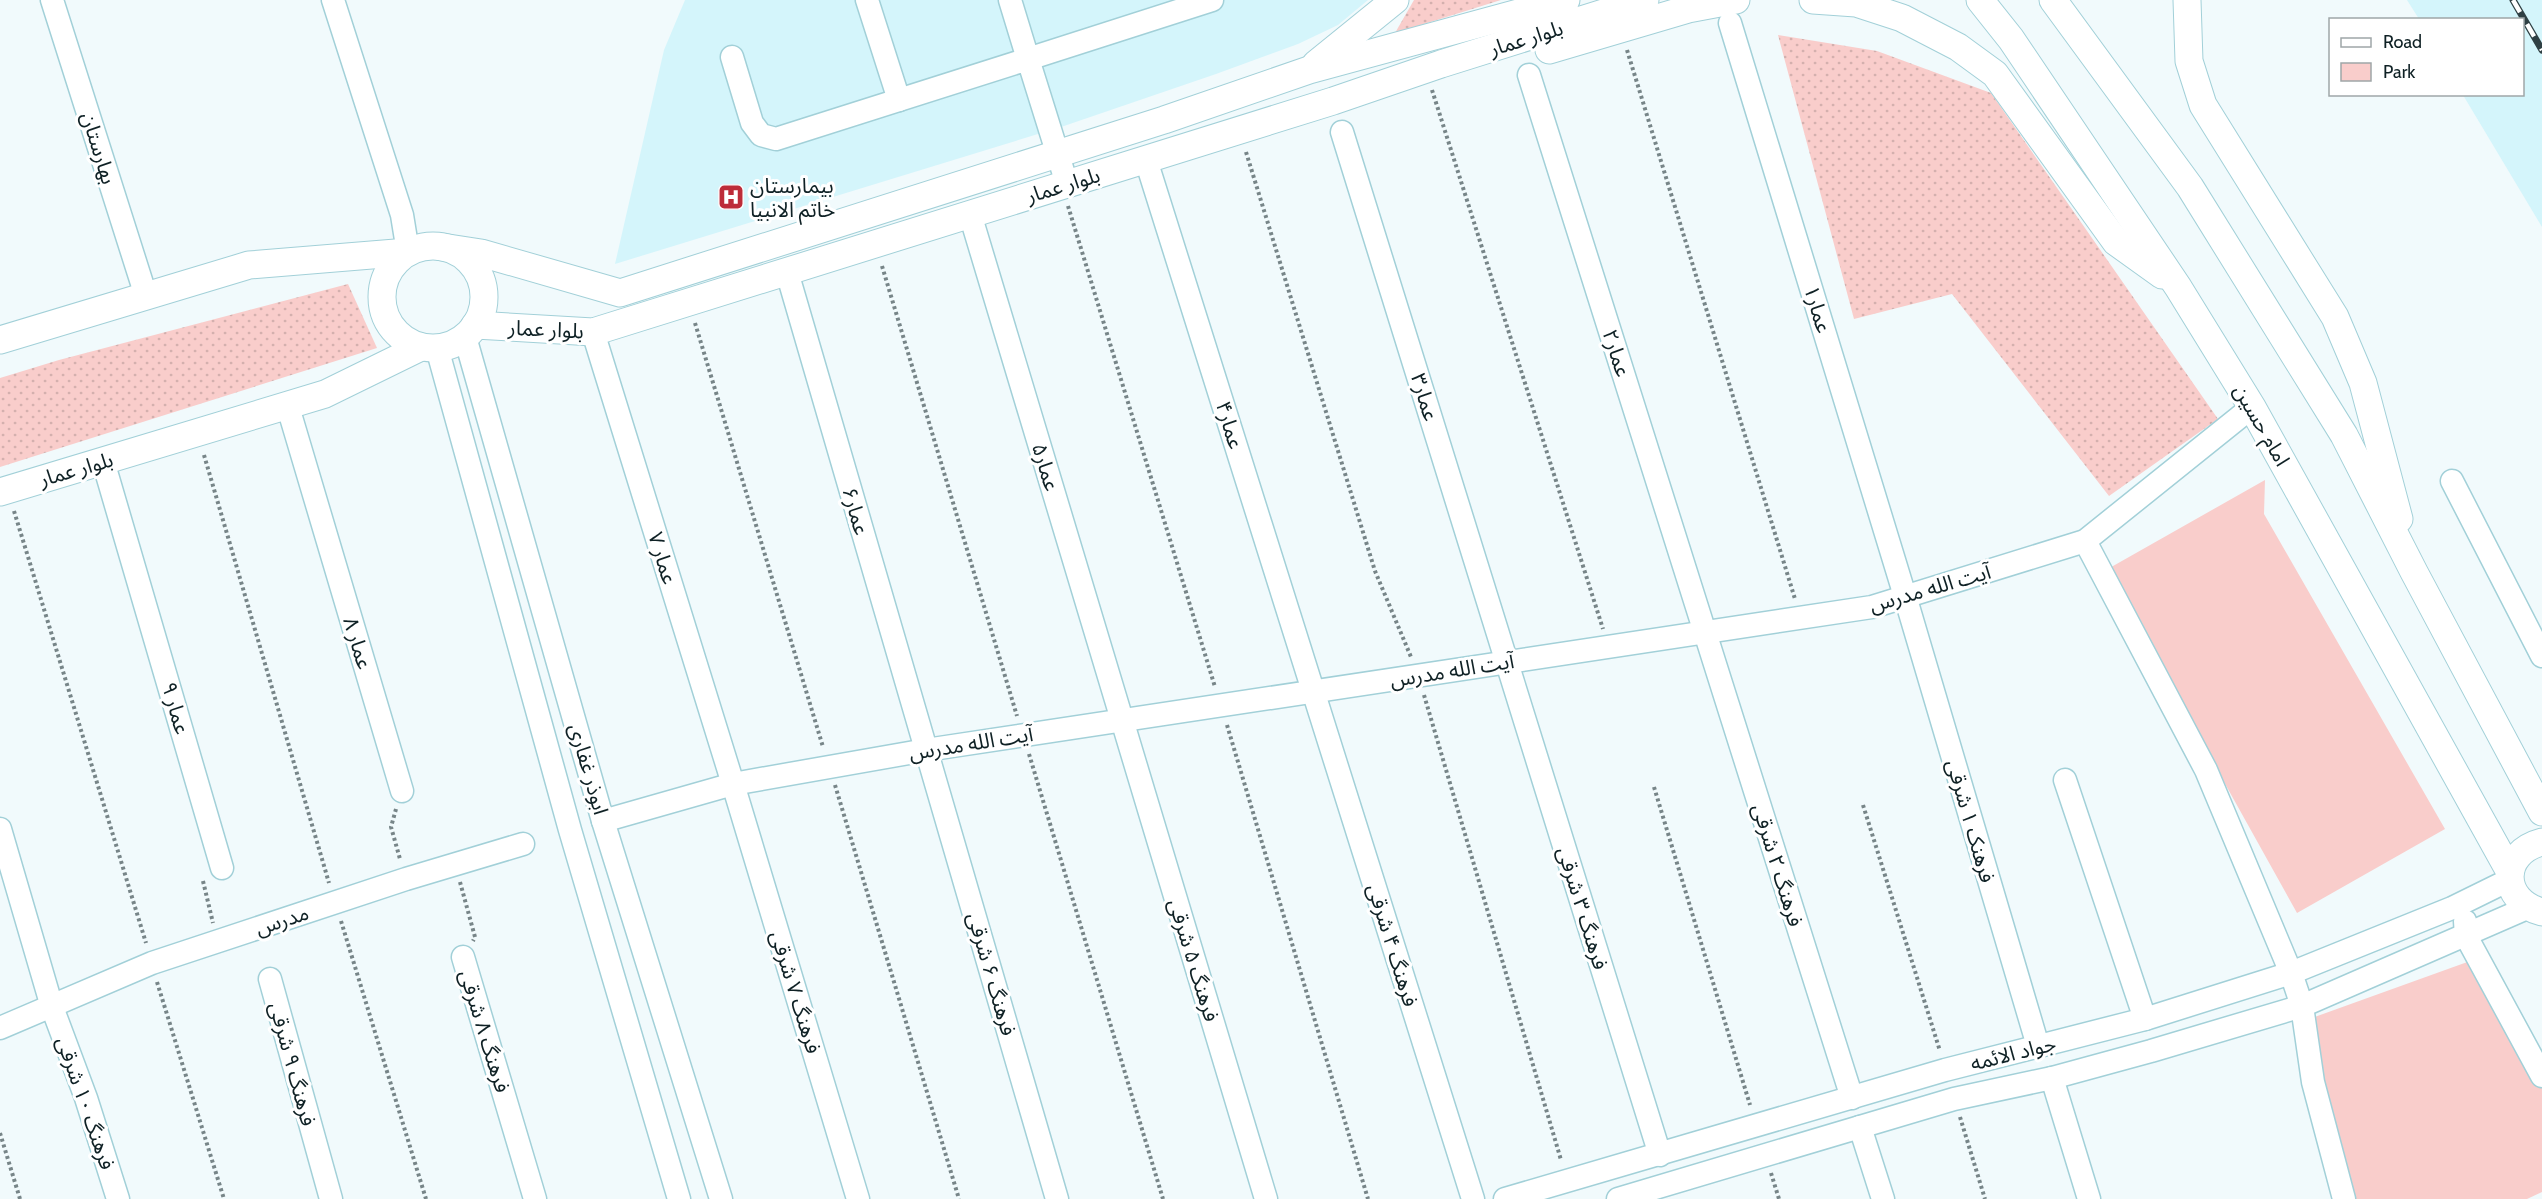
<svg xmlns="http://www.w3.org/2000/svg" width="2542" height="1199" viewBox="0 0 2542 1199" font-family="Cabin,'Noto Sans Arabic',sans-serif">
	<style>
		.built { fill: #d4f5fb }
		.grass { fill: url(#grass-dots) }
		.green { fill: #f9cdcb }
		.lines { fill: none; stroke-linecap: round; stroke-linejoin: round }
		.minor-casing { stroke: #a2d0d8; stroke-width: 25 }
		.major-casing { stroke: #a2d0d8; stroke-width: 29 }
		.path { stroke: #778588; stroke-width: 4; stroke-dasharray: 3 3; stroke-linecap: butt }
		.minor { stroke: #fff; stroke-width: 22 }
		.major { stroke: #fff; stroke-width: 27 }
		.rail-casing { stroke: #2f4044; stroke-width: 7 }
		.rail { stroke: #fff; stroke-width: 4.5; stroke-dasharray: 14; stroke-linecap: butt }
		.labels { text-anchor: middle; dominant-baseline: central; stroke-width: 6; stroke-linejoin: round; paint-order: stroke }
		.street-label { font-size: 21px; fill: #0f2125; stroke: #fff }
		.poi-label { font-size: 21px; fill: #0f2125; stroke: #fff; text-anchor: start }
	</style>
	<defs>
		<pattern id="grass-dots" width="8" height="8" patternUnits="userSpaceOnUse" patternTransform="scale(1.5)"><rect width="8" height="8" fill="#f9cdcb"/><path d="M2 2h.1M6 6h.1" fill="none" stroke="#d4b0ae" stroke-width="1.8" stroke-linecap="round"/></pattern>
	</defs>
	<rect width="100%" height="100%" fill="#f1fafc"/>
	<g class="built">
		<path d="M685 0H1368L1338 25 1298 44 1216 74 1064 126 615 264 664 50Z"/>
		<path d="M2407 0H2542V227L2463 95 2522 94V20L2419 19Z"/>
	</g>
	<g class="grass">
		<path d="M1414 0H1501L1395 33Z"/>
		<path d="M1778 35 1877 51 1991 93 2218 419 2109 496 1952 294 1854 319Z"/>
		<path d="M348 284 377 348 0 467V378L59 360Z"/>
	</g>
	<g class="green">
		<path d="M2265 480 2264 514 2445 829 2297 913 2106 570Z"/>
		<path d="M2484 956 2542 1075V1192L2527 1199H2352L2298 1023Z"/>
	</g>
	<g class="lines">
		<g class="minor-casing">
			<g id="minor">
				<path d="M52 0 146 296"/>
				<path d="M333 0 402 215 408 252"/>
				<path d="M867 0 899 100"/>
				<path d="M1010 0 1028 59 1212 0"/>
				<path d="M1730 23 1905 596 2038 1046"/>
				<path d="M732 57 752 123 761 135 776 139 1028 59 1067 184"/>
				<path d="M1529 75 1852 1098"/>
				<path d="M1342 132 1660 1155"/>
				<path d="M1146 160 1473 1199"/>
				<path d="M970 214 1266 1199"/>
				<path d="M787 272 1057 1199"/>
				<path d="M593 332 733 784 858 1199"/>
				<path d="M465 337 603 821 721 1199"/>
				<path d="M437 348 570 830 679 1199"/>
				<path d="M288 407 402 791"/>
				<path d="M103 461 222 868"/>
				<path d="M2452 481 2542 656"/>
				<path d="M2085 541 2206 770 2291 973 2302 1006 2313 1082 2344 1199"/>
				<path d="M2065 780 2145 1019"/>
				<path d="M603 821 733 784 926 750 1872 607 2085 541 2252 407"/>
				<path d="M0 829 52 1007 86 1098 118 1199"/>
				<path d="M2465 921 2466 936 2542 1076"/>
				<path d="M463 957 535 1199"/>
				<path d="M270 979 331 1199"/>
				<path d="M0 1028 152 963 406 879 523 844"/>
				<path d="M2052 1078 2089 1199"/>
				<path d="M1860 1127 1883 1199"/>
				<path d="M1505 1199 1945 1070 2145 1019 2291 973 2452 908 2511 879"/>
				<path d="M1618 1199 1954 1099 2052 1078 2151 1051 2302 1006 2527 908"/>
			</g>
		</g>
		<g class="major-casing">
			<g id="major">
				<path d="M1813 0 1856 3 1902 18 1958 47 1995 74 2116 242 2162 275"/>
				<path d="M1980 0 2011 39 2178 287 2252 407 2510 872"/>
				<path d="M2053 0 2190 187 2344 435 2414 572 2542 812"/>
				<path d="M2187 0 2189 61 2203 105 2335 317 2363 383 2399 519"/>
				<path d="M1549 50 1688 9 1736 0"/>
				<path d="M1316 64 1395 0"/>
				<circle cx="433" cy="297" r="51"/>
				<path d="M442 247 481 253 620 293 1164 120 1309 70 1566 0"/>
				<path d="M475 325 593 332 1333 101 1441 64 1645 0"/>
				<path d="M0 340 249 265 408 252"/>
				<path d="M0 492 325 394 421 347"/>
				<path d="M2542 842C2499 853 2500 901 2542 912"/>
			</g>
		</g>
		<g class="path">
			<path d="M1627 50 1795 599"/>
			<path d="M1432 90 1603 629"/>
			<path d="M1246 152 1375 571 1411 657"/>
			<path d="M1068 206 1215 687"/>
			<path d="M882 266 1017 716"/>
			<path d="M695 323 823 747"/>
			<path d="M204 455 329 883"/>
			<path d="M14 511 146 943"/>
			<path d="M1424 695 1561 1160"/>
			<path d="M1227 725 1368 1199"/>
			<path d="M1029 754 1163 1199"/>
			<path d="M835 785 959 1199"/>
			<path d="M1654 787 1750 1105"/>
			<path d="M1863 805 1940 1051"/>
			<path d="M396 809 391 827 400 859"/>
			<path d="M203 881 213 923"/>
			<path d="M460 882 475 937 473 941"/>
			<path d="M341 921 426 1199"/>
			<path d="M157 982 224 1199"/>
			<path d="M1960 1117 1985 1199"/>
			<path d="M0 1133 20 1199"/>
			<path d="M1771 1173 1779 1199"/>
		</g>
		<use href="#minor" class="minor"/>
		<use href="#major" class="major"/>
		<g class="rail-casing">
			<path id="rail" d="M2513 0 2542 50"/>
		</g>
		<use href="#rail" class="rail"/>
	</g>
	<defs>
		<g id="hospital-square" transform="scale(1.35)"><rect x="-9" y="-9" width="18" height="18" rx="4" fill="#bd2c39" stroke="#fff"/><path d="M-5-5h3v3.5h4V-5h3V5h-3V1.5h-4V5h-3Z" fill="#fff"/></g>
	</defs>
	<g fill-rule="evenodd">
		<use href="#hospital-square" x="731" y="197"/>
	</g>
	<g class="labels">
		<g class="street-label">
			<text transform="translate(1526 38) rotate(-17)">بلوار عمار</text>
			<text transform="translate(99 148) rotate(73)">بهارستان</text>
			<text transform="translate(1063 185) rotate(-17)">بلوار عمار</text>
			<text transform="translate(1818 309) rotate(73)">عمار۱</text>
			<text transform="translate(546 329) rotate(3)">بلوار عمار</text>
			<text transform="translate(1617 353) rotate(72)">عمار۲</text>
			<text transform="translate(1425 397) rotate(73)">عمار۳</text>
			<text transform="translate(1230 425) rotate(73)">عمار۴</text>
			<text transform="translate(2262 425) rotate(60)">امام حسین</text>
			<text transform="translate(1046 467) rotate(73)">عمار۵</text>
			<text transform="translate(76 469) rotate(-16)">بلوار عمار</text>
			<text transform="translate(856 511) rotate(74)">عمار۶</text>
			<text transform="translate(663 558) rotate(73)">عمار ۷</text>
			<text transform="translate(1930 588) rotate(-16)">آیت الله مدرس</text>
			<text transform="translate(358 643) rotate(73)">عمار ۸</text>
			<text transform="translate(1452 670) rotate(-9)">آیت الله مدرس</text>
			<text transform="translate(176 708) rotate(74)">عمار ۹</text>
			<text transform="translate(971 743) rotate(-9)">آیت الله مدرس</text>
			<text transform="translate(589 769) rotate(74)">ابوذر غفاری</text>
			<text transform="translate(1971 821) rotate(74)">فرهنک ۱ شرقی</text>
			<text transform="translate(1778 865) rotate(73)">فرهنگ ۲ شرقی</text>
			<text transform="translate(1583 908) rotate(73)">فرهنگ ۳ شرقی</text>
			<text transform="translate(282 920) rotate(-18)">مدرس</text>
			<text transform="translate(1393 945) rotate(73)">فرهنگ ۴ شرقی</text>
			<text transform="translate(1194 960) rotate(73)">فرهنگ ۵ شرقی</text>
			<text transform="translate(992 974) rotate(74)">فرهنگ ۶ شرقی</text>
			<text transform="translate(796 992) rotate(73)">فرهنگ ۷ شرقی</text>
			<text transform="translate(485 1031) rotate(73)">فرهنگ ۸ شرقی</text>
			<text transform="translate(2013 1053) rotate(-14)">جواد الائمه</text>
			<text transform="translate(293 1064) rotate(75)">فرهنگ ۹ شرقی</text>
			<text transform="translate(86 1103) rotate(71)">فرهنگ ۱۰ شرقی</text>
		</g>
		<g class="poi-label">
			<text x="750" y="185">بیمارستان<tspan x="750" dy="24">خاتم الانبیا</tspan></text>
		</g>
	</g>
	<rect x="2329" y="18" width="195" height="78" fill="#ffffff" stroke="#9fa6a8" stroke-width="1.5"/>
	<rect x="2341" y="38" width="30" height="9" fill="#ffffff" stroke="#9fa6a8" stroke-width="1.5"/>
	<text x="2383" y="48" font-size="18" fill="#0f2125">Road</text>
	<rect x="2341" y="63" width="30" height="18" fill="#f9cdcb" stroke="#9fa6a8" stroke-width="1.5"/>
	<text x="2383" y="78" font-size="18" fill="#0f2125">Park</text>
</svg>
